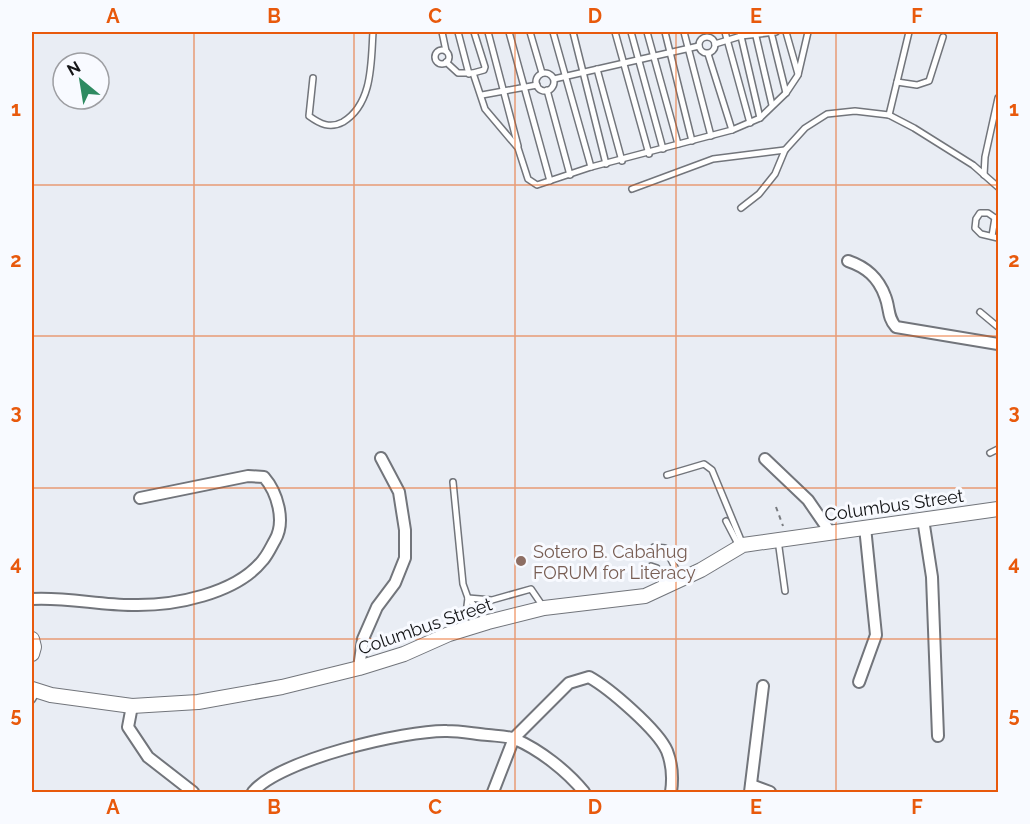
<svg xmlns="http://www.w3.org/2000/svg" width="1030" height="824" viewBox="0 0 1030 824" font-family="Raleway,sans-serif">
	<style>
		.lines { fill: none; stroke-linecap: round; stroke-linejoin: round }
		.service-casing { stroke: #72757b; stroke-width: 8 }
		.minor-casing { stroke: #72757b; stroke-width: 14 }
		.tertiary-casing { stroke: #72757b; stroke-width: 16 }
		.path { stroke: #787b7f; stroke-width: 2; stroke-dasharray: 4.5 4.5; stroke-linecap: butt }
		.service { stroke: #fff; stroke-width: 5 }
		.minor { stroke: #fff; stroke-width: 10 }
		.tertiary { stroke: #fff; stroke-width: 14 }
		.grid { fill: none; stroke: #e8590c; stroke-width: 1.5; stroke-opacity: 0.55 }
		.education-dot { fill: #8d6e63; stroke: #f8faff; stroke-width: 2 }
		.labels { text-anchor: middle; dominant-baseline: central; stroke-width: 6; stroke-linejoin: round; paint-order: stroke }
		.street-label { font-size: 18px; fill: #141517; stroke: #f8faff }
		.education-label { font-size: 18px; fill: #785e54; stroke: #f8faff; text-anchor: start }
		.neatline { fill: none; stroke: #e8590c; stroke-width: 2 }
		.grid-label { font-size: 20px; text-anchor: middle; font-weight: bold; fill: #e8590c }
	</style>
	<rect width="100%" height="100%" fill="#e9edf4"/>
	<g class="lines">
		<g class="service-casing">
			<g id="service">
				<path d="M442 32 446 51"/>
				<path d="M458 32 469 74"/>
				<path d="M474 32 485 67 484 70 473 73 485 109 518 148 528 179 537 185 591 167 732 130 760 118 786 93 798 75 808 32"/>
				<path d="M488 32 518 146"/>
				<path d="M509 32 550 181"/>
				<path d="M530 32 542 73"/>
				<path d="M553 32 591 167"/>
				<path d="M573 32 606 164"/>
				<path d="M615 32 649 154"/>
				<path d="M631 32 663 149"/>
				<path d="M647 32 678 144"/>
				<path d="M665 32 692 141"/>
				<path d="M684 32 711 136"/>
				<path d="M725 32 750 123"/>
				<path d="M740 32 760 118"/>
				<path d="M755 32 772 105"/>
				<path d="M771 32 786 93"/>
				<path d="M786 32 798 74"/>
				<circle cx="707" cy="45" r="8"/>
				<path d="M715 44 741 36 776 32"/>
				<circle cx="442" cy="57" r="7"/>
				<path d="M708 54 732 130"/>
				<path d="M446 62 458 73H472"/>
				<path d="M597 69 622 161"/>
				<circle cx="545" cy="82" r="9"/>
				<path d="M313 78 309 116C320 124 330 129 343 122 373 104 371 62 373 32"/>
				<path d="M554 79 699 46"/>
				<path d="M897 82 917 85 929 81 943 37"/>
				<path d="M547 90 570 175"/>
				<path d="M482 95 537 85"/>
				<path d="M889 115 909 32"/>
				<path d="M984 175 985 157 998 98"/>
				<path d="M632 189 713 159 785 150"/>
				<path d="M741 208 759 194 775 174 785 150 805 128 827 114 855 111 889 115 914 128 973 165 998 187"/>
				<path d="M998 220 988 213H980L976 219 975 228 981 234 998 238"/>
				<path d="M992 236 995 218"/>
				<path d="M980 312 998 327"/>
				<path d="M990 453 998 449"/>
				<path d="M667 475 704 464 712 470 743 545"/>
				<path d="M453 482 463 584 468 598 488 622"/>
				<path d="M726 521 739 546"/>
				<path d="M778 540 785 591"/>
				<path d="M654 547 665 548 681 579"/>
				<path d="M651 566 657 568 663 586"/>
				<path d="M468 598 492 600 531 589 544 608"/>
				<path d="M464 629 468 598"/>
				<path d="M32 700 37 692"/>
			</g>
		</g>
		<g class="minor-casing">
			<g id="minor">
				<path d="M848 261C866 267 878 277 885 296 890 308 887 317 896 327L998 344"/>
				<path d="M765 459 808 500 830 532"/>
				<path d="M923 519 932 577 938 736"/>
				<path d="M32 599C66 597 99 605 132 605 174 606 236 594 263 560 268 554 271 547 275 540 286 521 277 492 264 477L248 476 140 498"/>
				<path d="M359 668 363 639 377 607 395 583 405 558V530L399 492 381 458"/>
				<path d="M859 682 876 635 865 527"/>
				<path d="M132 706 128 727 148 757 193 792"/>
				<path d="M751 785 770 792"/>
				<path d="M253 792C279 760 405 730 447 731 461 731 475 734 488 735 497 736 508 736 515 739 540 750 567 771 584 792"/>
				<path d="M493 792 514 738 569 683 589 677C609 688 658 730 667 751 672 764 673 779 671 792"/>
				<path d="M750 792 763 686"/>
			</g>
		</g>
		<g class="tertiary-casing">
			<g id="tertiary">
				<path d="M32 639 34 647 32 654"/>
				<path d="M32 689 51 695 132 706 198 702 282 687 359 668 404 654 449 634 488 622 544 608 645 596 701 570 743 545 998 509"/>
			</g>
		</g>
		<path class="path" d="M776 507 783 526"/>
		<use href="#service" class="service"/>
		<use href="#minor" class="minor"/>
		<use href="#tertiary" class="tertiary"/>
	</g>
	<path class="grid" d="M194 32V792M354 32V792M515 32V792M676 32V792M836 32V792M32 185H998M32 336H998M32 488H998M32 639H998"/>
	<circle class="education-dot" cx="521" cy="561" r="6"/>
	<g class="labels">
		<g class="street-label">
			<text transform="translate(894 505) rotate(-8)">Columbus Street</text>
			<text transform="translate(425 626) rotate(-19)">Columbus Street</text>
		</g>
		<g class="education-label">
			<text x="533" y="551">Sotero B. Cabahug<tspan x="533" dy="21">FORUM for Literacy</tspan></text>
		</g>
	</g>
	<rect width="1030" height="824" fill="none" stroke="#f8faff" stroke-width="66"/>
	<g transform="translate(81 81) rotate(330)"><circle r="28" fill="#f8faff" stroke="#9d9ea2" stroke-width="1.5"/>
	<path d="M0-4.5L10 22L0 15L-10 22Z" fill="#2e8a61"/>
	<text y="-9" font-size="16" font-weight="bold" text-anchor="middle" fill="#141517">N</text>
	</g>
	<rect x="33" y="33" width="964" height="758" class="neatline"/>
	<g class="grid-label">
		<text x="113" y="23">A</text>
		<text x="274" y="23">B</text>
		<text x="435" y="23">C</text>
		<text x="595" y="23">D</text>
		<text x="756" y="23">E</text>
		<text x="917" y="23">F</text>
		<text x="16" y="116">1</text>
		<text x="1014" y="116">1</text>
		<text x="16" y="267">2</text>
		<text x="1014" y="267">2</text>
		<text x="16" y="419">3</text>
		<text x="1014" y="419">3</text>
		<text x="16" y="570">4</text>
		<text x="1014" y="570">4</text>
		<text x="16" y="722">5</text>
		<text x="1014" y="722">5</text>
		<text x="113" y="814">A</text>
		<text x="274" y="814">B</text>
		<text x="435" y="814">C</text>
		<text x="595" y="814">D</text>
		<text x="756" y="814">E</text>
		<text x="917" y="814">F</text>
	</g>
</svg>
